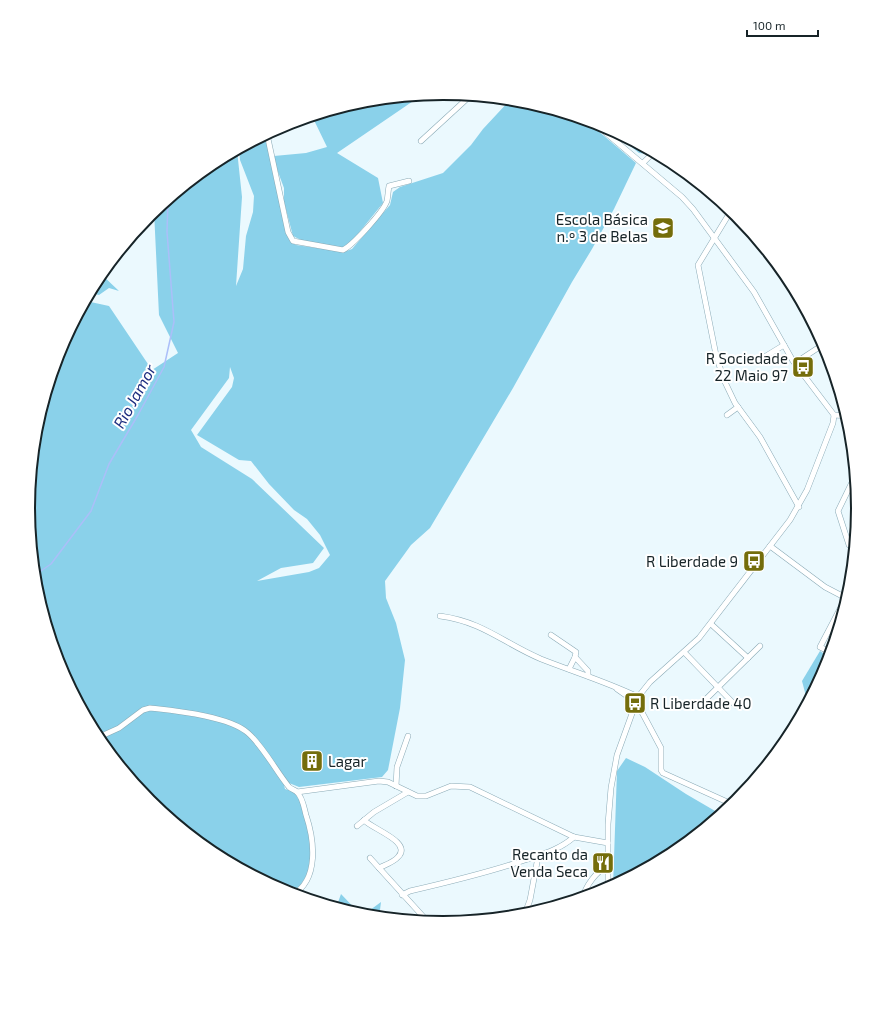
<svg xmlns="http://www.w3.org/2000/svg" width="887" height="1017" viewBox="0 0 887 1017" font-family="'Exo 2',sans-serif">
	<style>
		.green { fill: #8ad1ea; fill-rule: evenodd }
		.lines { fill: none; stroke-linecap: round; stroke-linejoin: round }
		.stream { stroke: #abbff9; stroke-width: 1.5 }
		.minor-casing { stroke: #8aaab6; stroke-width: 6 }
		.minor { stroke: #fff; stroke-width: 5 }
		.labels { text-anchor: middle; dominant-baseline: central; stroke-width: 4; stroke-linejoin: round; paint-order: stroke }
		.poi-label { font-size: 15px; fill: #172428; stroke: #fff; text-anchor: end }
		.water-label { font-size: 16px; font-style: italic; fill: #1f2f80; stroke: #fff }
		.rim { fill: none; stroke: #172428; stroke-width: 2 }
	</style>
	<rect width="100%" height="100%" fill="#ebf9fe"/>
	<g class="green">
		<path d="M422 95 337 153 378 178 383 203 349 245 345 247H339L301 240 293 236 284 202V188L275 164 274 156 306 153 327 147 312 116 363 101Z"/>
		<path d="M510 100 525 101 584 119 636 163 614 209 592 249 572 282 513 388 430 528 411 545 385 581 386 598 396 623 405 660 400 708 388 770 382 777 299 787 289 783 284 785 285 789 296 792C311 822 324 872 290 894L212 854 150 802 98 739 60 667 36 589 28 508 36 427 60 349 86 301 109 306 152 370 178 353 159 315 154 211 213 163 237 150 242 197 236 286 243 269 246 236 253 212 254 196 240 160 239 149 265 135 284 225 291 242 296 245 344 252 352 249 390 205 393 192 400 187 443 173 471 145 483 129ZM230 367 234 378 232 387 197 435 239 460 251 461 269 484 294 510 307 519 320 535 330 555 319 568 309 572 257 581 281 568 313 563 324 548 252 479 201 447 191 430 229 378Z"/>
		<path d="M607 127 650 150 647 154 639 153Z"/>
		<path d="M101 274 119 291 109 288 99 295 91 293Z"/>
		<path d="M820 651 830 658 827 668 808 704 802 681Z"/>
		<path d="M626 758 645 767 686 794 722 815 674 854 613 887 617 771Z"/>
		<path d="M341 894 362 916 381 902 379 918 362 916 336 908Z"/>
	</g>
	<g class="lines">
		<path class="stream" d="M35 575 51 564 91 511 109 464 138 415 164 367 174 322 167 232 168 199"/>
		<g class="minor-casing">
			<g id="minor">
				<path d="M593 122 682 197 693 209 754 292 793 361 834 415 833 423 807 490 790 520 699 638 650 682 638 697 617 755 611 788 608 824V889"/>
				<path d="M267 134 288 232 293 241 343 250C353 245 383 212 387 201 388 196 388 191 389 186L409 181"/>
				<path d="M421 141 470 96"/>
				<path d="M643 163 654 152"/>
				<path d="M730 209 729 214 698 265 716 355 724 380 735 403 760 437 799 507"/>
				<path d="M766 356 784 345"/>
				<path d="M795 363 824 344"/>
				<path d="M727 415 738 407"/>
				<path d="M834 415 848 416"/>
				<path d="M770 546 825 587 848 599"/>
				<path d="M855 549 849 545 838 511 856 474"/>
				<path d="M440 616C484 622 503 643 541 659 574 672 607 682 638 697"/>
				<path d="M711 624 748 658"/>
				<path d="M551 635 576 652 575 657"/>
				<path d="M684 652 735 705"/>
				<path d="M832 653 820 647 851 588"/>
				<path d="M569 669 575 657 588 671V676"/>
				<path d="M617 689 637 703 661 748V770L663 773 734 805"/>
				<path d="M702 703 760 646"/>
				<path d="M97 738 119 728 143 710 150 708C176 711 229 716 248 733 263 746 276 771 289 787 291 789 295 790 297 792 303 798 304 808 306 815 314 839 320 880 292 895"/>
				<path d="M396 786 397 767 408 736"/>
				<path d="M297 792 379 781 388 782 417 796H426L451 786 470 787 574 837 608 843"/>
				<path d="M364 820C372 829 413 842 398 857 394 862 385 865 379 868"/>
				<path d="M357 826 374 812 408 792"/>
				<path d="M370 858 429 923"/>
				<path d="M584 893 596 894"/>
				<path d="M402 895 410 891C449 882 487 873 525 860 543 854 559 850 574 837"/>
				<path d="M583 898C585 886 597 871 608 865"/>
				<path d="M524 916 530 900 538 857"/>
			</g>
		</g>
		<use href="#minor" class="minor"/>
	</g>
	<defs>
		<g id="school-square" transform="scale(1.15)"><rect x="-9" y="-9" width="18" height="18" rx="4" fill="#746d0b" stroke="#fff"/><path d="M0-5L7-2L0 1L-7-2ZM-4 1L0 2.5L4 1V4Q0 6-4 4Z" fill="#fff"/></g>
		<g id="bus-square" transform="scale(1.15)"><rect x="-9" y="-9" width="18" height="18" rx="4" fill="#746d0b" stroke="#fff"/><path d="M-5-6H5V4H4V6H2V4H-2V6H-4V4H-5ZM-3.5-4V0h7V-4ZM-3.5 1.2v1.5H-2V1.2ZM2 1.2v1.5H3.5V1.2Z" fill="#fff"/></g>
		<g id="building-square" transform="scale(1.15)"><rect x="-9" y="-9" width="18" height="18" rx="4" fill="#746d0b" stroke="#fff"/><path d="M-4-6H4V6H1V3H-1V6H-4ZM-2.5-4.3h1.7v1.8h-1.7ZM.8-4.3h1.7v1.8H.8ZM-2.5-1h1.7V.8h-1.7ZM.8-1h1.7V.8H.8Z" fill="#fff"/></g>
		<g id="restaurant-square" transform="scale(1.15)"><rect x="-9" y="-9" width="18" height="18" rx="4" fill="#746d0b" stroke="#fff"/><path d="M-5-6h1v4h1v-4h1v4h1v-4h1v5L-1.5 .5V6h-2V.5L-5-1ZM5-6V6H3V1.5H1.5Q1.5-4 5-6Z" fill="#fff"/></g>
	</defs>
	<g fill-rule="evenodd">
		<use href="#school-square" x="663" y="228"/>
		<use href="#bus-square" x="803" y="367"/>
		<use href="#bus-square" x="754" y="561"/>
		<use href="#bus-square" x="635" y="703"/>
		<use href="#building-square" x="312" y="761"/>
		<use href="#restaurant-square" x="603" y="863"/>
	</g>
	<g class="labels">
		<g class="poi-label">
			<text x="648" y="219">Escola Básica<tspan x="648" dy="17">n.º 3 de Belas</tspan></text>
			<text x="788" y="358">R Sociedade<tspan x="788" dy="17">22 Maio 97</tspan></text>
			<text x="738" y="561">R Liberdade 9</text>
			<text x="650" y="703" text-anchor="start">R Liberdade 40</text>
			<text x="328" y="761" text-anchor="start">Lagar</text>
			<text x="588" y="854">Recanto da<tspan x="588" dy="17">Venda Seca</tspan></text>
		</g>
		<g class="water-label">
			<text transform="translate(134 396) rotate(-61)">Rio Jamor</text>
		</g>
	</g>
	<path d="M0 0H887V1017H0ZM35 508a408 408 0 1 1 816 0a408 408 0 1 1-816 0Z" fill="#fff" fill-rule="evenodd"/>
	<path class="rim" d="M35 508a408 408 0 1 1 816 0a408 408 0 1 1-816 0Z"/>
	<path d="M747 30v6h71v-6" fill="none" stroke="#172428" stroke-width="2"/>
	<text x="753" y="30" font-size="12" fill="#172428" stroke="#ffffff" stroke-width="3" paint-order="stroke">100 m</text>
</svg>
